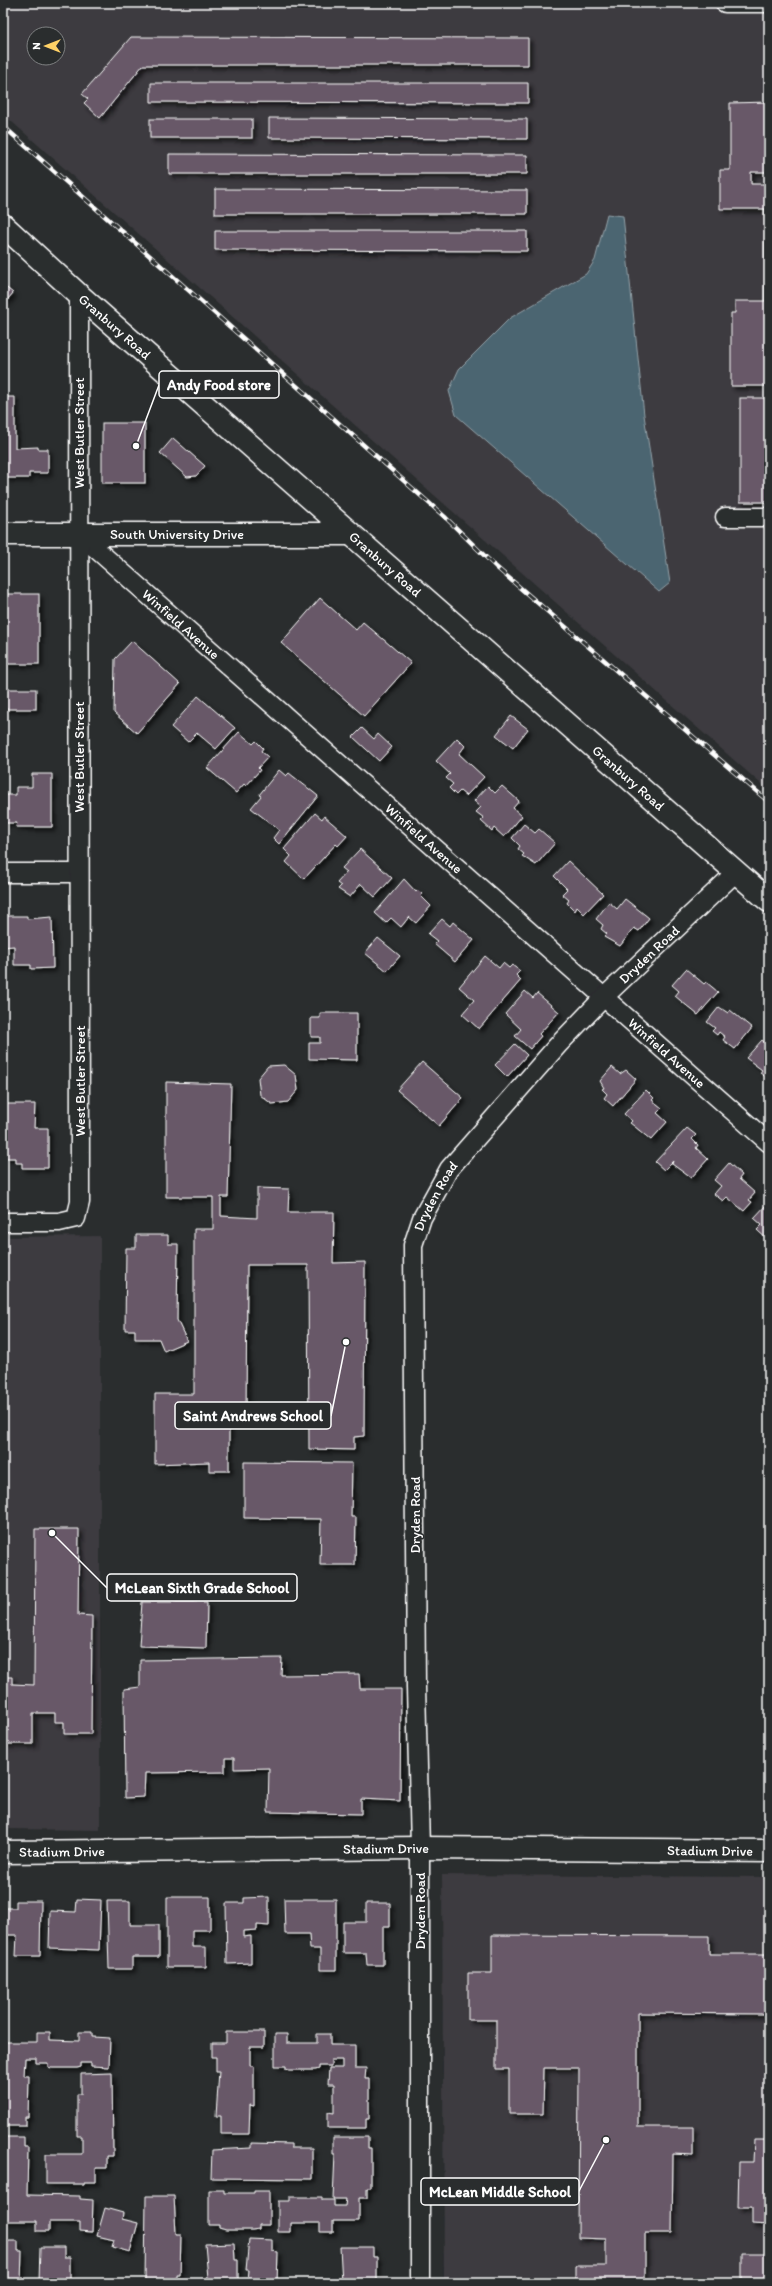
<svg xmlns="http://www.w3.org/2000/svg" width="772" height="2286" viewBox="0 0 772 2286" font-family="Itim,sans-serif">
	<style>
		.built { fill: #3c3a3f; fill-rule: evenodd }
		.water { fill: #4c6571; stroke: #94a3aa }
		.building { fill: #675967; stroke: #fff; filter: url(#shadow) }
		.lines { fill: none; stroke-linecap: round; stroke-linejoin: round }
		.minor-casing { stroke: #fff; stroke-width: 21 }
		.tertiary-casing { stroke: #fff; stroke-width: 25 }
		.minor { stroke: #2a2d2e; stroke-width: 18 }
		.tertiary { stroke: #2a2d2e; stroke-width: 22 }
		.rail-casing { stroke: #fff; stroke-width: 4.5 }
		.rail { stroke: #2a2d2e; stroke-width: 3; stroke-dasharray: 9; stroke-linecap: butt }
		.labels { text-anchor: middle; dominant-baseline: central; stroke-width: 3; stroke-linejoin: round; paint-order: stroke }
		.street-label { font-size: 14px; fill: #fff; stroke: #2a2d2e }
		.leader { fill: none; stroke: #fff; stroke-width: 1.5 }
		.callout-dot { fill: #fff; stroke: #2a2d2e; stroke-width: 1.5 }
		.callout { fill: #2a2d2e; stroke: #fff; stroke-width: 1.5 }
		.callout-label { font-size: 15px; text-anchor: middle; font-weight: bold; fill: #fff }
	</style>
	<defs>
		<filter id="shadow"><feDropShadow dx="3.5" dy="3.5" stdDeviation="2" flood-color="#0009"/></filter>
	</defs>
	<rect width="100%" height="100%" fill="#2a2d2e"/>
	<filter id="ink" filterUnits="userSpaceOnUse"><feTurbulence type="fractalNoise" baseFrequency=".025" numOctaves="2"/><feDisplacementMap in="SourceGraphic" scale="8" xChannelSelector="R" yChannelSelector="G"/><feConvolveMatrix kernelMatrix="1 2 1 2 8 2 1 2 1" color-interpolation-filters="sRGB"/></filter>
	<g filter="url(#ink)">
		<g class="built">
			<path d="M3 3H769V791L3 114ZM34 34H58V58H34Z"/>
			<path d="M100 1236V1830L3 1829V1237Z"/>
			<path d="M442 1875 769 1877V2283H444Z"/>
		</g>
		<path class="water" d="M607 214 623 216 644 415 670 583 659 592 456 415 449 391 459 369 510 318 586 274 595 260Z"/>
		<g class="building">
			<path d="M131 37 528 38V65H143L100 118 84 103 88 99 82 94Z"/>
			<path d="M151 83H528V103L151 102Z"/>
			<path d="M769 102V172H751V184H769V386H731V313H735V301H765V209H720V170H730V103Z"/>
			<path d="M269 118 527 119V139L269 138Z"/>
			<rect x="150" y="119" width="102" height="19"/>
			<path d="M169 154 527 155V174H169Z"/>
			<path d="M215 189 527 190V214H215Z"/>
			<path d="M215 231H527V251L215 250Z"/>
			<path d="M3 285 13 293 3 305Z"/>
			<path d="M3 397H15V448L38 447V449H48V473H29V478H4Z"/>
			<rect x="740" y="398" width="29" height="104"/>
			<rect x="102" y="423" width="43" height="60"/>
			<path d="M173 438 205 466 196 476 187 477 160 453Z"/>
			<rect x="3" y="594" width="36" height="70"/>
			<path d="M320 598 356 630 363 622 411 663 364 716 281 643Z"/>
			<path d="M132 641 180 684 137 733 114 713 115 659Z"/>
			<rect x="3" y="689" width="33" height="20"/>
			<path d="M198 696 235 728 216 749 197 733 188 742 171 727Z"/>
			<path d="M511 716 528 729 513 748 496 735Z"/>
			<path d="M362 728 374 739 378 734 392 747 379 761 353 737Z"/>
			<path d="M239 732 253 744 256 741 263 748 261 751 268 757 258 768 260 770 246 786 244 784 236 793 207 768Z"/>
			<path d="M457 738 465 746 459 754 484 777 466 796 460 791 456 795 449 788 453 784 446 778 450 774 436 761Z"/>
			<path d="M279 770 286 776 289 773 318 796 279 844 273 838 279 830 251 808 261 796 259 795Z"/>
			<path d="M32 774H52V827H16L17 823H3L5 795H16V787H32Z"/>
			<path d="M488 786 495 793 502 786 519 801 513 808 522 816 504 837 494 828 492 831 481 821 484 818 476 812 481 807 474 801Z"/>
			<path d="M315 813 322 819 324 816 347 836 338 846 336 844 304 879 286 862 291 856 284 849Z"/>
			<path d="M524 824 535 833 539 829 555 843 536 865 522 856 524 854 518 849 520 846 512 838Z"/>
			<path d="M360 849 392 878 375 897 361 884 350 897 338 889 341 886 337 883 347 872 342 868Z"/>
			<path d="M568 861 603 894 584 914 577 907 575 911 567 903 569 900 562 894 567 889 554 876Z"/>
			<path d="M404 879 416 892 418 890 422 894 421 896 431 906 416 923 409 917 401 927 391 918 386 923 375 913Z"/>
			<path d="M625 899 649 918 639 931 634 928 620 946 604 937 607 934 601 929 603 925 596 919 609 902 617 909Z"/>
			<path d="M3 916H27V919L52 917 53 968 31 969V965H14V946L3 947Z"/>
			<path d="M442 919 450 926 453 922 474 940 455 962 434 944 437 941 428 934Z"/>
			<path d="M378 938 400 956 387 971 365 953Z"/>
			<path d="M485 956 499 968 503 963 509 968 512 965 520 971 516 975 521 980 479 1029 462 1014 474 1000 459 987Z"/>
			<path d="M686 969 704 984 706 982 718 992 698 1015 675 996 679 991 672 985Z"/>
			<path d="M525 991 533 998 537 993 559 1012 539 1034 541 1036 530 1049 515 1036 521 1029 505 1014Z"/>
			<path d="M719 1007 728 1013 730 1010 752 1028 735 1049 723 1040 725 1037 719 1032 717 1035 712 1031 715 1028 707 1022Z"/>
			<path d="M320 1013H357V1060L309 1059V1043H320V1037H311V1018H320Z"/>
			<path d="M762 1040 769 1046V1079L760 1073 762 1070 746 1058Z"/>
			<path d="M515 1044 527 1055 507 1077 495 1065Z"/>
			<path d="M422 1062 463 1098 439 1126 397 1090Z"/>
			<path d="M284 1065 296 1075 298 1090 288 1102 272 1104 260 1095 258 1078 268 1066Z"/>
			<path d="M612 1067 620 1074 626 1070 636 1079 613 1106 604 1098 607 1094 602 1089 604 1088 600 1081Z"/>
			<path d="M166 1082 231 1084 228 1197H221V1216L257 1218V1188L289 1189 288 1212H334L333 1263 365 1262 364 1436 354 1437V1450L309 1449 308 1265H247L246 1418H229V1471H209V1462L155 1464V1394H194V1229H213V1197H166Z"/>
			<path d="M646 1090 654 1098 652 1100 662 1108 657 1113 667 1122 651 1140 634 1126 630 1123 632 1121 624 1114Z"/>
			<path d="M3 1104H35L34 1128H48V1168H22V1163H16V1158H3Z"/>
			<path d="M687 1128 696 1135 692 1139 698 1145 696 1148 708 1159 691 1178 672 1164 673 1161 664 1170 655 1162Z"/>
			<path d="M729 1163 742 1175 739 1179 755 1193 749 1200 752 1202 744 1211 727 1197 723 1201 714 1194 721 1186 714 1180Z"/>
			<path d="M767 1204 769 1205V1241L757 1230 762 1225 754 1218Z"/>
			<path d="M136 1235H168V1244H178L177 1320 187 1341 164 1351 159 1339H135V1330H125L126 1248H136Z"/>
			<path d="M244 1462 352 1463 351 1517H356L355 1565H320L321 1519 244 1518Z"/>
			<path d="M35 1529H79L78 1615 92 1616 91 1734H64V1722H55V1713H33V1744H3V1677H12V1684L34 1685Z"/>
			<path d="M142 1602H207L206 1648 139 1646Z"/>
			<path d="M282 1658 281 1675 359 1674 360 1689H401L400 1801 361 1799V1814L268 1812 269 1768 234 1769V1758H225V1772L145 1773 144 1797 125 1798 124 1689 140 1687V1660Z"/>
			<path d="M167 1897H210V1930H192V1947H206V1967H167Z"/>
			<path d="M269 1897V1926L257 1925V1930L243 1931V1937L251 1936V1963L227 1964 226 1903H244V1898Z"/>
			<path d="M77 1899 101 1900 99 1950 49 1948 50 1911 76 1912Z"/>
			<path d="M284 1899H336V1970H320V1949H310L309 1934H285Z"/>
			<path d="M16 1901H41L40 1956H16L17 1935H3V1908H16Z"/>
			<path d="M107 1901H130V1925H159V1957H132V1969H109Z"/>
			<path d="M366 1903H390V1927H383V1965H367L366 1953H343V1922H366Z"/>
			<path d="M492 1935 709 1936V1954H769V2014L638 2013V2127H693V2155L673 2154 672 2233H645V2283H575V2266H606V2239L578 2238 579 2068H544L543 2114H509V2069H496V2020H468V1973H492Z"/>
			<path d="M37 2032H50V2040L79 2041V2032H92V2037L110 2038 109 2067 91 2066V2063H81V2067L77 2068H52L48 2067V2063H36V2058H25L24 2076H29L28 2117H25V2126H3V2042H37Z"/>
			<path d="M226 2032H264V2047H250V2066H254V2106L250 2105 249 2134H221V2116H216L219 2071H216V2057H212V2043H226Z"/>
			<path d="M275 2034H287V2043H317V2034H330V2045H355V2068H366L365 2079H369V2119H366V2128H328V2112L334 2113V2084H328L329 2068H342V2060H331V2066H319V2069L315 2070H289L286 2069V2066H275Z"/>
			<path d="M112 2073 113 2156H107V2168H96V2182H84V2184H46V2154H82V2136H77V2094H81V2074Z"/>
			<path d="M3 2137H24V2147H28L27 2195 80 2196V2199L93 2200 92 2232 80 2231V2222H49V2231H37V2221H3Z"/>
			<path d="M333 2137H368V2148H371V2188H367V2198H359V2221H333V2232H320V2223H291V2232H278V2201H290V2197H322V2200H334V2206H345L346 2199H333L335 2154H333Z"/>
			<path d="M754 2140H769V2224L752 2223V2207H738L739 2162H753Z"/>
			<path d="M251 2143 291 2144V2148H312V2179L211 2178 212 2150 251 2148Z"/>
			<path d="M209 2190H224V2193H254V2191H269V2225H259V2229L252 2230H226L219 2228V2225H209Z"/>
			<path d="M146 2196H174L176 2234H181L180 2275H177V2283H145Z"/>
			<path d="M105 2208 123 2213 122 2219 138 2223 130 2252 112 2247 114 2240 97 2236Z"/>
			<path d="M249 2239 272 2240V2251L278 2252 277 2283H248L249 2270H246Z"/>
			<path d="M3 2241H18V2251H22L21 2283H3Z"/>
			<path d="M234 2243 235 2260H238V2279H235V2283H206V2278H208L205 2244Z"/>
			<path d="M40 2247H64V2257H70V2283H39Z"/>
			<path d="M340 2247H373V2257H377V2283H342Z"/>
			<path d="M742 2253H769V2283L742 2282Z"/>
		</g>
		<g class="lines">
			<g class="minor-casing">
				<g id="minor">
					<path d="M725 3H769"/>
					<path d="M725 517H769"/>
					<path id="s1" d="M79 534 769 1143"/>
					<path d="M3 873H79"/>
					<path d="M3 1222H59L76 1218 80 1202 79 295"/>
					<path id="s2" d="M420 2283V1848L416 1687 413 1245 422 1218 449 1169 558 1045 604 997 736 872"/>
				</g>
			</g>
			<g class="tertiary-casing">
				<g id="tertiary">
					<path id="s3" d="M3 225 79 295 769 901"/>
					<path id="s4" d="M3 534H351"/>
					<path id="s5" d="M3 1852 420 1848 769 1851"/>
				</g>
			</g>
			<use href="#minor" class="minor"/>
			<use href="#tertiary" class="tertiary"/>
			<g class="rail-casing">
				<path id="rail" d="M3 126 446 518 496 567 769 802"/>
			</g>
			<use href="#rail" class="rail"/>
		</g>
	</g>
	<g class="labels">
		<g class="street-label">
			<text stroke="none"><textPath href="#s3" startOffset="151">Granbury Road</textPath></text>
			<text transform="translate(79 433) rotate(-90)">West Butler Street</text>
			<text stroke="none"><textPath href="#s4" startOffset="174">South University Drive</textPath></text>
			<text stroke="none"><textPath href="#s3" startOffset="511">Granbury Road</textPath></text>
			<text stroke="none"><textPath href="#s1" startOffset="136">Winfield Avenue</textPath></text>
			<text transform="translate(79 757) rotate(-90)">West Butler Street</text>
			<text stroke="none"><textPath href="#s3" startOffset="835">Granbury Road</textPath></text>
			<text stroke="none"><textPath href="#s1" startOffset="460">Winfield Avenue</textPath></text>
			<text stroke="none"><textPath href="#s2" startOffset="1416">Dryden Road</textPath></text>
			<text stroke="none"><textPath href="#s1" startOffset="784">Winfield Avenue</textPath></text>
			<text transform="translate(80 1081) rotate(-90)">West Butler Street</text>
			<text stroke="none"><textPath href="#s2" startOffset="1092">Dryden Road</textPath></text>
			<text transform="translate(415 1515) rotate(-90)">Dryden Road</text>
			<text stroke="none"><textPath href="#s5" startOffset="383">Stadium Drive</textPath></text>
			<text stroke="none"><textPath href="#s5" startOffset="59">Stadium Drive</textPath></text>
			<text stroke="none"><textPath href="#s5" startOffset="707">Stadium Drive</textPath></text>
			<text transform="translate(420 1911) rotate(-90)">Dryden Road</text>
		</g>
	</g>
	<path class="leader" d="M136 446L159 385M346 1342L331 1416M52 1533L107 1588M606 2140L579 2191"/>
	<g class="callout-dot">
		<circle cx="136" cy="446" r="4"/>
		<circle cx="346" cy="1342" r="4"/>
		<circle cx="52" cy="1533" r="4"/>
		<circle cx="606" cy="2140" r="4"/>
	</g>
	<g class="callout">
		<rect x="159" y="371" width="120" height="27" rx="4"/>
		<rect x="175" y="1402" width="156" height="27" rx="4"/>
		<rect x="107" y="1574" width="190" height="27" rx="4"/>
		<rect x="421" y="2178" width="158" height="27" rx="4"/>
	</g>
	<g class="callout-label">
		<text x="219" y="390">Andy Food store</text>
		<text x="253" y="1421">Saint Andrews School</text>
		<text x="202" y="1593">McLean Sixth Grade School</text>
		<text x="500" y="2197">McLean Middle School</text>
	</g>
	<rect width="772" height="2286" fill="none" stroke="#2a2d2e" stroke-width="16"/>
	<rect x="8" y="8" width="756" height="2270" fill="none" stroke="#fff" stroke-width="1.5" filter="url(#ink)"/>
	<g transform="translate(46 46) rotate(270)"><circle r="19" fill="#2a2d2e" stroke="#7f8182"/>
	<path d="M0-3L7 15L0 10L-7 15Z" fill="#ffd166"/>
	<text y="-6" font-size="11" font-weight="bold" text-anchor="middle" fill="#ffffff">N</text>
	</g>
</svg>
